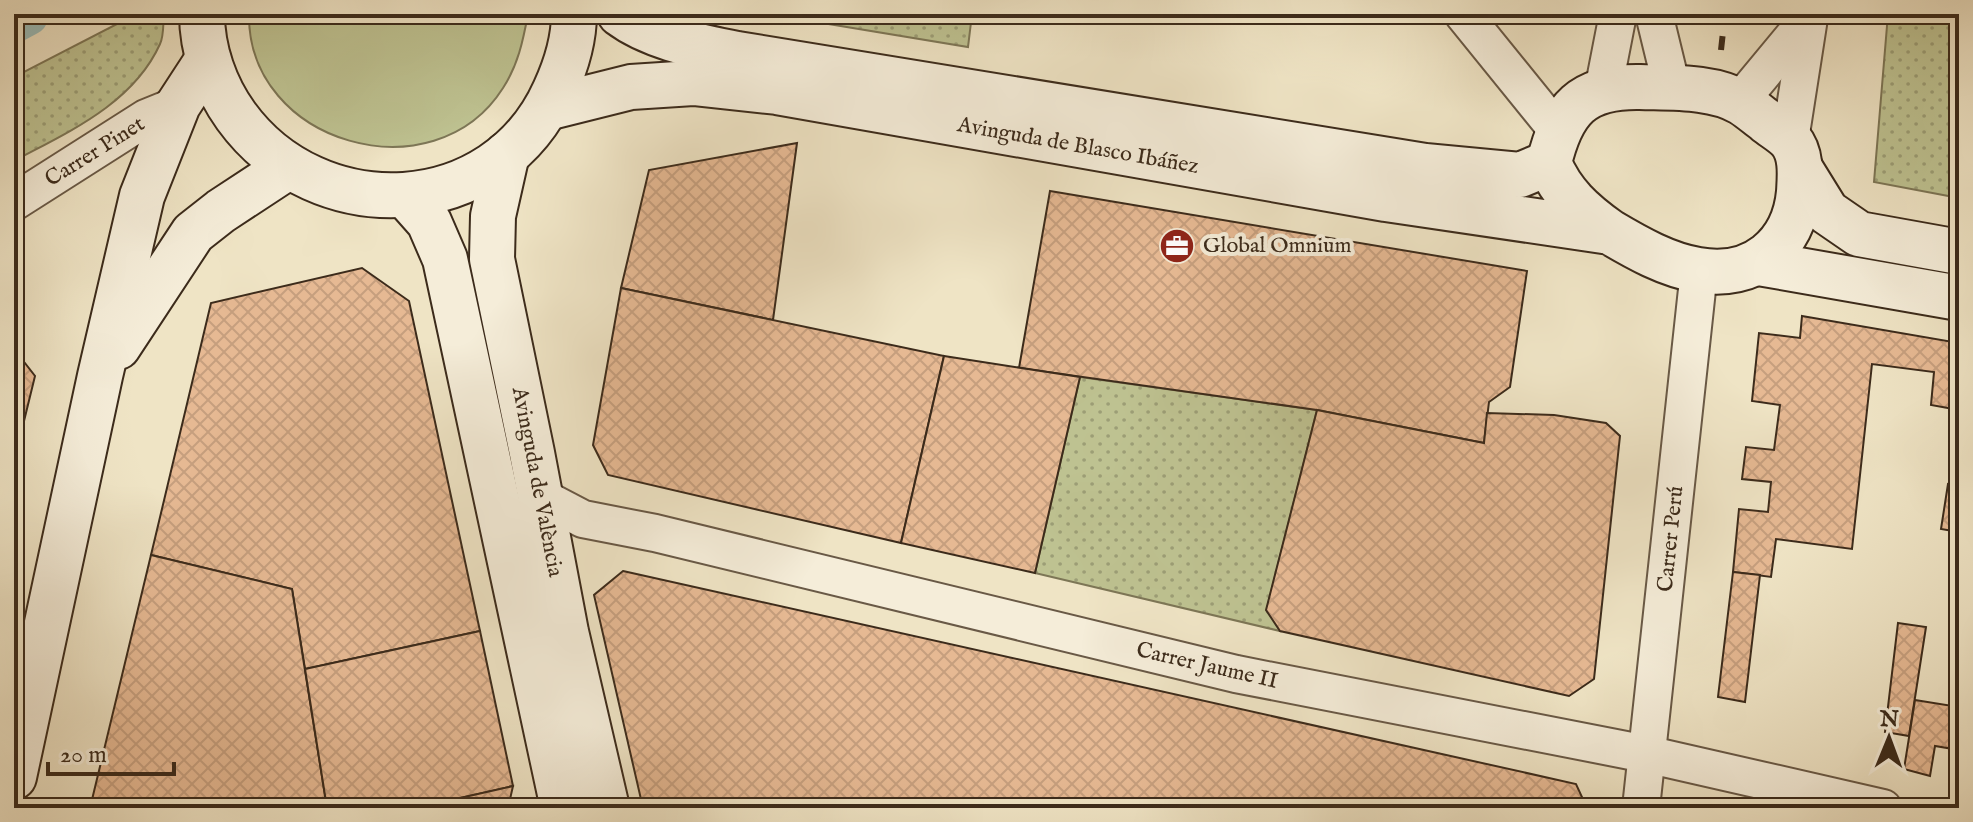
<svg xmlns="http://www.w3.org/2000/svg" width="1973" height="822" viewBox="0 0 1973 822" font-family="'IM FELL English',serif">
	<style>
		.grass { fill: #bec291; stroke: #7d7656; stroke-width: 2 }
		.park { fill: url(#park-dots); stroke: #7d7656; stroke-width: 2 }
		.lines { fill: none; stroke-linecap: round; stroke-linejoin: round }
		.canal { stroke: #9bbebb; stroke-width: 44 }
		.building { fill: url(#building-cross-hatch); stroke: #3c2b1b; stroke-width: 2 }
		.street-casing { stroke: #695946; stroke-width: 40 }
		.secondary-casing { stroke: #3c2b1b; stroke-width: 48 }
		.street { stroke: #f5edd9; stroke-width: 36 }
		.secondary { stroke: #f5edd9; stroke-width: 44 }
		.rail { stroke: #3c2b1b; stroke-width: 6; stroke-dasharray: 14 14; stroke-linecap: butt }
		.labels { text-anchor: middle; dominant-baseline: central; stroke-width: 8; stroke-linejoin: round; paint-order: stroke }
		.street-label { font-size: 22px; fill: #3c2b1b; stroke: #f5edd9 }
		.poi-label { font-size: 22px; fill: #3c2b1b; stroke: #f5edd9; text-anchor: start }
	</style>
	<defs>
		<pattern id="park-dots" width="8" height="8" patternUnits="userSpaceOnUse" patternTransform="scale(2)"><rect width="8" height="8" fill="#bec291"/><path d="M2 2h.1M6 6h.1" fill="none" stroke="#9c9e76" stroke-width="1.8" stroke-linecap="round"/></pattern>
		<pattern id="building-cross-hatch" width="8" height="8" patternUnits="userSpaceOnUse" patternTransform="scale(2)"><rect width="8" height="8" fill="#e6b993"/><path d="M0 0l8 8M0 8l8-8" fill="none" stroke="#c69f7e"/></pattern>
	</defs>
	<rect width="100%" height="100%" fill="#efe4c5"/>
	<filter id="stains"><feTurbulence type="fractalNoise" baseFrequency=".0025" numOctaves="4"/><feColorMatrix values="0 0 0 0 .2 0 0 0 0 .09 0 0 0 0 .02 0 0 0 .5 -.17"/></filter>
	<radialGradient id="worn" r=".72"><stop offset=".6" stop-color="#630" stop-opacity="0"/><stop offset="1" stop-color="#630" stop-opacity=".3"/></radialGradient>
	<path class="grass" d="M249 14H528C523 41 518 65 503 88 434 197 247 144 249 14Z"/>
	<g class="park">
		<path d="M116 14H164C163 23 164 36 160 44 133 104 68 132 14 161V77L119 23Z"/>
		<path d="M768 14H972L968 47Z"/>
		<path d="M1888 14H1959V198L1874 182Z"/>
		<path d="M1080 377 1317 410 1269 600 1280 631 1035 573Z"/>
	</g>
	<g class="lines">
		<path class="canal" d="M14 21 27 14"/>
	</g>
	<g class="building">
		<path d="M797 143 773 320 621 288 649 170Z"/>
		<path d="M1050 191 1527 271 1510 387 1489 402 1484 443 1317 410 1019 368Z"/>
		<path d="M362 268 409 301 480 631 305 669 292 589 151 555 211 303Z"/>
		<path d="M621 288 944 356 901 543 608 475 593 445Z"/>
		<path d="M1802 316 1959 343V410L1931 405 1934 372 1872 364 1852 549 1776 539 1771 577 1733 572 1739 509 1768 512 1771 482 1742 479 1746 447 1774 450 1780 405 1752 401 1759 333 1800 338Z"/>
		<path d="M14 349 35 376 14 462Z"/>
		<path d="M944 356 1080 377 1035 573 901 543Z"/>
		<path d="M1317 410 1484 443 1487 413 1554 415 1606 423 1620 436 1594 679 1569 696 1280 631 1266 610Z"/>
		<path d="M1948 484 1959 486V532L1941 529Z"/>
		<path d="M151 555 292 589 327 808H90Z"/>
		<path d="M623 571 1576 784 1587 808H643L594 595Z"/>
		<path d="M1733 572 1760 575 1745 702 1718 697Z"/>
		<path d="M1898 623 1926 627 1909 736 1885 732Z"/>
		<path d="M480 631 513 786 416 808H327L305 669Z"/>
		<path d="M1915 700 1959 707V750L1935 746 1930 776 1904 769Z"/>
		<path d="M513 786 508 808H416Z"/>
	</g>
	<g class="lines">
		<g class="street-casing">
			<g id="street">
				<path d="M1463 14 1557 130"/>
				<path d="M1654 14 1672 88"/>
				<path d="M1603 91 1618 14"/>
				<path d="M1740 101 1808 19"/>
				<path d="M1790 140 1809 18"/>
				<path d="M14 202 146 118 178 105"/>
				<path d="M539 496 583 519 655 533 1236 674 1646 754 1883 808"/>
				<path d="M1641 808 1699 271"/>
			</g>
		</g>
		<g class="secondary-casing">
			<g id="secondary">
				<path d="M202 14C202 50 215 87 236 116 318 229 496 222 555 90 566 66 574 40 574 14"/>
				<path d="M620 14C652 38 698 46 737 54L1425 166 1520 175 1549 163"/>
				<path d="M547 108 631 87 693 83 777 92 1386 199 1610 232C1637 248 1667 265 1698 270 1753 280 1794 246 1799 192 1800 175 1802 154 1790 140 1784 133 1773 127 1766 121 1758 115 1750 108 1742 103 1714 86 1672 88 1640 87 1582 86 1562 109 1549 163 1562 194 1582 212 1610 232"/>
				<path d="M507 154 493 216 492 259 532 453 566 632 607 808"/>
				<path d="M1801 170 1827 212 1859 234 1959 252"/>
				<path d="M406 196 429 222 445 259 563 808"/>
				<path d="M1759 263 1959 298"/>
				<path d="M118 347 193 233 221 211 288 167"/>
				<path d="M14 777 100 376 142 196 178 105 208 59"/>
			</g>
		</g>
		<use href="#street" class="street"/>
		<use href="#secondary" class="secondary"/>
		<path class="rail" d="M1721 50 1725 14"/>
	</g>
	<defs>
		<g id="office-disc" transform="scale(1.8)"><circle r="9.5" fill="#8f2418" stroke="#f5edd9"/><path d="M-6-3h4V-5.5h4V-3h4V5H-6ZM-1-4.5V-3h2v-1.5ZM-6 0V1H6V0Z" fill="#fff"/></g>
	</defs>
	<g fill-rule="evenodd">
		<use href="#office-disc" x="1177" y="246"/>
	</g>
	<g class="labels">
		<g class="street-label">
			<text transform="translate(1078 146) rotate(10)">Avinguda de Blasco Ibáñez</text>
			<text transform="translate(95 152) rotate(-32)">Carrer Pinet</text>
			<text transform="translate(537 482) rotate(79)">Avinguda de València</text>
			<text transform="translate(1671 539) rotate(-84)">Carrer Perú</text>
			<text transform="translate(1207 666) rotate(13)">Carrer Jaume II</text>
		</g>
		<g class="poi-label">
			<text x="1203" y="246">Global Omnium</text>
		</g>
	</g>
	<rect width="1973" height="822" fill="none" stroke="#efe4c5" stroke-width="48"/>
	<rect x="16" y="16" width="1941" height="790" fill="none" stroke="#3c2b1b" stroke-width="4"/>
	<rect x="24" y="24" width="1925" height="774" fill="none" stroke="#3c2b1b" stroke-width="2"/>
	<g transform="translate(1889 738) rotate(1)" stroke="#f5edd9" stroke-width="6" paint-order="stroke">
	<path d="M0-6L14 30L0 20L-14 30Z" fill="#3c2b1b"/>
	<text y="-12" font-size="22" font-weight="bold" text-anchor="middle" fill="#3c2b1b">N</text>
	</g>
	<path d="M48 762v12h126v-12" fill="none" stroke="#3c2b1b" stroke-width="4"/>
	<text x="60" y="762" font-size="24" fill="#3c2b1b" stroke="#f5edd9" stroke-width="6" paint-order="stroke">20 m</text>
	<rect width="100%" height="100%" filter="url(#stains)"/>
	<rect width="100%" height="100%" fill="url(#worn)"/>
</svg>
